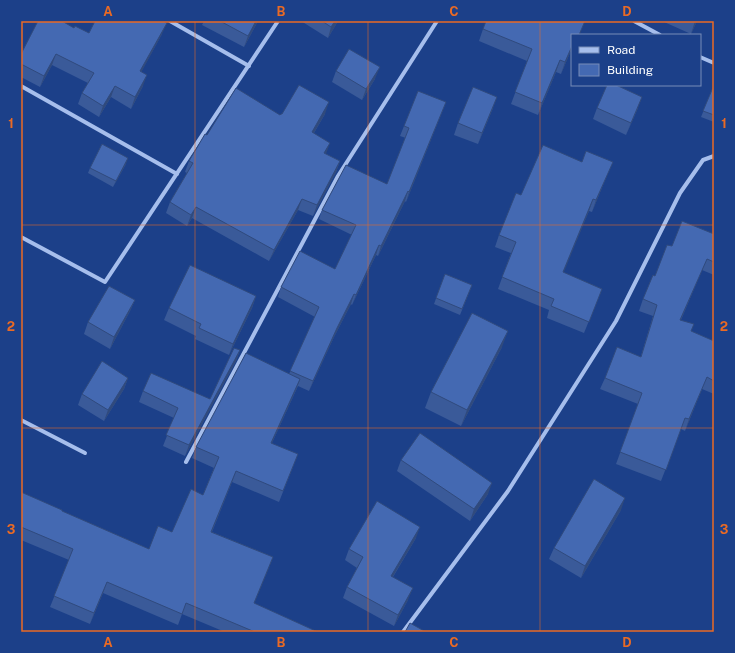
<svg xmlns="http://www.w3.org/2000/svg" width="735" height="653" viewBox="0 0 735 653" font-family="'Public Sans',sans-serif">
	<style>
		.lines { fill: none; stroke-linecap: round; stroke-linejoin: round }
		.minor { stroke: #a6beec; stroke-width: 4 }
		.wall { fill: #3a5a99 }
		.shaded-wall { fill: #304a7d }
		.building { fill: #4469b2; stroke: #304a7d }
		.grid { fill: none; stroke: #ea6a24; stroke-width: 1; stroke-opacity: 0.55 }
		.neatline { fill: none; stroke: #ea6a24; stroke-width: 1.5 }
		.grid-label { font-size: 13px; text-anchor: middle; font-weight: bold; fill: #ea6a24 }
	</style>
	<rect width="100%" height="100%" fill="#1c4089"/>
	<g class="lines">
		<g class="minor">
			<path d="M170 21 249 66"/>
			<path d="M634 21 660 35"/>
			<path d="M700 57 714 63"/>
			<path d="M21 86 177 174"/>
			<path d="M21 237 105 282 278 21"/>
			<path d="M21 420 85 453"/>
			<path d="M186 462 338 176 437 21"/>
			<path d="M403 632 508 491 616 321 680 193 703 160 714 156"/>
		</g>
	</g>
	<g class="wall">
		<path d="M204 21H258L244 47 202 25Z"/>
		<path d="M301 21H338L328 38Z"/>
		<path d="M662 21H697L691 34Z"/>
		<path d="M74 28 89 33 162 34 141 72 143 86 131 109 111 97 99 117 78 104 82 93 88 83 52 65 40 87 21 77V54Z"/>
		<path d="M483 29 572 35V48L561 74 556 72 538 115 511 104 527 61 479 41Z"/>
		<path d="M336 71 375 79 362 100 332 82Z"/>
		<path d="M714 85V122L701 117Z"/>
		<path d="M446 102 406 202 405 201 378 256 376 255 352 305 351 304 334 337 309 391 298 386 272 443 294 464 279 502 232 482 212 532 273 557 254 603 318 632H225L182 614 178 625 103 593 90 624 50 607 69 560 21 540V492L62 511 149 549 172 532 203 495 214 468 192 458 196 447 289 374 315 317 278 297 281 287 335 269 352 235 319 219 322 210 387 184 406 138 400 136 404 126Z"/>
		<path d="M493 108 478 144 454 135 458 123Z"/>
		<path d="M597 108H638L626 135 593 119Z"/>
		<path d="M282 114H325L314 133 326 154 340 161 336 172 313 216 298 210 269 261 192 218 187 226 166 213 170 202 187 173 185 172 189 161 207 135 280 115Z"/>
		<path d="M582 162 608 173 592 212 589 211 563 272 602 289 584 333 547 318 549 310 498 289 511 253 495 247 499 235 521 195Z"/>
		<path d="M126 164 113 187 88 173 90 168Z"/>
		<path d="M714 234V275L702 270 681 320 691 331 714 341V394L702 389 685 431 681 429 661 481 616 464 638 404 600 389 605 378 641 356 653 316 639 311 643 299 655 276 672 246Z"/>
		<path d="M445 274 472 285 460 315 434 304Z"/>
		<path d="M256 296 252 308 229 355 195 339 196 336 164 320 169 308Z"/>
		<path d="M135 300 130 311 110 349 84 334 88 322Z"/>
		<path d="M502 347 461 426 425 408 431 392Z"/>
		<path d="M240 350 236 361 185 456 163 446 174 418 139 402 143 391 210 399Z"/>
		<path d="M128 378 124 389 104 421 78 405 82 394Z"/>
		<path d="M401 460 488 494 470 521 397 471Z"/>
		<path d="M621 510 581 578 549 559 554 548Z"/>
		<path d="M416 538 393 577 408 600 394 626 343 598 347 587 357 568 345 560 349 549Z"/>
	</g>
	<g class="shaded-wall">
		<path d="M256 21H258L244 47 248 36Z"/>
		<path d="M335 21H338L328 38 331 27Z"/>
		<path d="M695 21H697L691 34Z"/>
		<path d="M167 23 162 34 136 82 140 71Z"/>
		<path d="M572 46V48L561 74 565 62Z"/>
		<path d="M56 54 52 65 40 87 44 76Z"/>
		<path d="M560 60 556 72 538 115 542 103Z"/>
		<path d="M380 67 375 79 362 100 366 89Z"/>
		<path d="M147 75 143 86 131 109 135 97Z"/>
		<path d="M115 86 111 97 99 117 103 106Z"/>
		<path d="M497 97 493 108 478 144 482 133Z"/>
		<path d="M642 97 638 108 626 135 631 123Z"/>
		<path d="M329 102 325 114 308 143 312 132Z"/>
		<path d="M446 102 406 202 409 192Z"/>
		<path d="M330 143 326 154 324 153Z"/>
		<path d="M128 158 126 164 113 187 116 181Z"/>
		<path d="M340 161 336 172 313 216 317 205Z"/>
		<path d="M613 162 608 173 592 212 596 200Z"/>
		<path d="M408 191 405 201 378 256 381 246Z"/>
		<path d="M302 199 298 210 269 261 274 250Z"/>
		<path d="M593 199 589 211 559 284 563 272Z"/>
		<path d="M196 207 192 218 187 226 191 215Z"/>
		<path d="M379 245 376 255 352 305 356 295Z"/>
		<path d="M707 259 702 270 676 331 680 320Z"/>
		<path d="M354 294 351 304 334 337 309 391 313 381 337 328Z"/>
		<path d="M256 296 252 308 229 355 233 344Z"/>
		<path d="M135 300 130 311 110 349 114 337Z"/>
		<path d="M508 331 502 347 461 426 467 410Z"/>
		<path d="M240 350 236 361 185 456 189 445Z"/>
		<path d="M707 377 702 389 685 431 689 419Z"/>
		<path d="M128 378 124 389 104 421 108 410Z"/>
		<path d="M300 379 296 390 267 454 271 443Z"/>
		<path d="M236 471 232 482 207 543 211 532Z"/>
		<path d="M492 483 488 494 470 521 474 509Z"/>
		<path d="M625 498 621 510 581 578 585 566Z"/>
		<path d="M420 527 416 538 386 588 391 576Z"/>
		<path d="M273 557 269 568 250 614 254 603Z"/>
		<path d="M107 582 103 593 90 624 94 613Z"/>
		<path d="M413 588 408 600 394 626 398 615Z"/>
	</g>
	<g class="building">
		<path d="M38 21H62L74 28 75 26 89 33 95 21H163L167 23 140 71 147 75 135 97 115 86 103 106 82 93 94 73 56 54 44 76 21 64V54Z"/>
		<path d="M220 21H256L248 36Z"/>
		<path d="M322 21H335L331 27Z"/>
		<path d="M486 21H585L579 35H572V46L565 62 560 60 542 103 515 92 532 49 483 29Z"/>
		<path d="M349 49 380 67 366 89 336 71Z"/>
		<path d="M299 85 329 102 312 132 330 143 324 153 340 161 317 205 302 199 274 250 196 207 191 215 170 202 193 163 189 161 205 134 207 135 236 88 280 115 281 114H282Z"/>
		<path d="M607 85H616L642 97 631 123 597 108Z"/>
		<path d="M714 85V115L703 111Z"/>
		<path d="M473 87 497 97 482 133 458 123Z"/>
		<path d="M418 91 446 102 409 192 408 191 381 246 379 245 356 295 354 294 337 328 313 381 290 371 319 307 281 287 300 251 335 269 356 225 322 210 346 165 387 184 409 128 404 126Z"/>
		<path d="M102 144 128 158 116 181 90 168Z"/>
		<path d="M543 145 582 162 586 151 613 162 596 200 593 199 563 272 602 289 589 322 551 306 554 299 502 277 516 242 499 235 516 193 521 195Z"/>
		<path d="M682 221 714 234V262L707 259 680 320 694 324 691 331 714 341V381L707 377 689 419 685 418 666 470 620 452 642 393 605 378 617 347 641 357 657 305 643 299 653 275 655 276 667 245 672 246Z"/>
		<path d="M190 265 256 296 233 344 199 328 201 324 169 308Z"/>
		<path d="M445 274 472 285 462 309 436 298Z"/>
		<path d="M109 286 135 300 114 337 88 322Z"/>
		<path d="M472 313 508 331 467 410 431 392Z"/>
		<path d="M234 348 240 350 189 445 166 435 178 408 143 391 151 373 210 399Z"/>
		<path d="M246 353 300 379 271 443 298 454 283 491 236 471 211 532 273 557 254 603 318 632H255L186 603 182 614 107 582 94 613 54 596 73 549 21 527V492L62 510V511L149 549 158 526 172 532 191 489 203 495 219 457 196 447Z"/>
		<path d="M102 361 128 378 108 410 82 394Z"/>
		<path d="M420 433 492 483 474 509 401 460Z"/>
		<path d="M594 479 625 498 585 566 554 548Z"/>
		<path d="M377 501 420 527 391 576 413 588 398 615 347 587 363 557 349 549Z"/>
		<path d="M410 623 426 632H405Z"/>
	</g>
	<path class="grid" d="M195 21V632M368 21V632M540 21V632M21 225H714M21 428H714"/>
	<rect width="735" height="653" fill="none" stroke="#1c4089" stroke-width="44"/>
	<rect x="571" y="34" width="130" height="52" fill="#1c4089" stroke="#778cb8"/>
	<rect x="579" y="47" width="20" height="6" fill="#a6beec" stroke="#778cb8"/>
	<text x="607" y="54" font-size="12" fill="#ffffff">Road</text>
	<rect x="579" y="64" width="20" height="12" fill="#4469b2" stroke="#778cb8"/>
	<text x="607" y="74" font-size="12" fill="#ffffff">Building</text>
	<rect x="22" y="22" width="691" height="609" class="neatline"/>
	<g class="grid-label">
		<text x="108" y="16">A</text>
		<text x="281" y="16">B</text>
		<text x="454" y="16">C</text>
		<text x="627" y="16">D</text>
		<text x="11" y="128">1</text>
		<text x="724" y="128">1</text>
		<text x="11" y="331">2</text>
		<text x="724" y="331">2</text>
		<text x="11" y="534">3</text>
		<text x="724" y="534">3</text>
		<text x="108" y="647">A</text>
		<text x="281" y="647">B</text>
		<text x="454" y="647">C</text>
		<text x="627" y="647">D</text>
	</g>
</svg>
